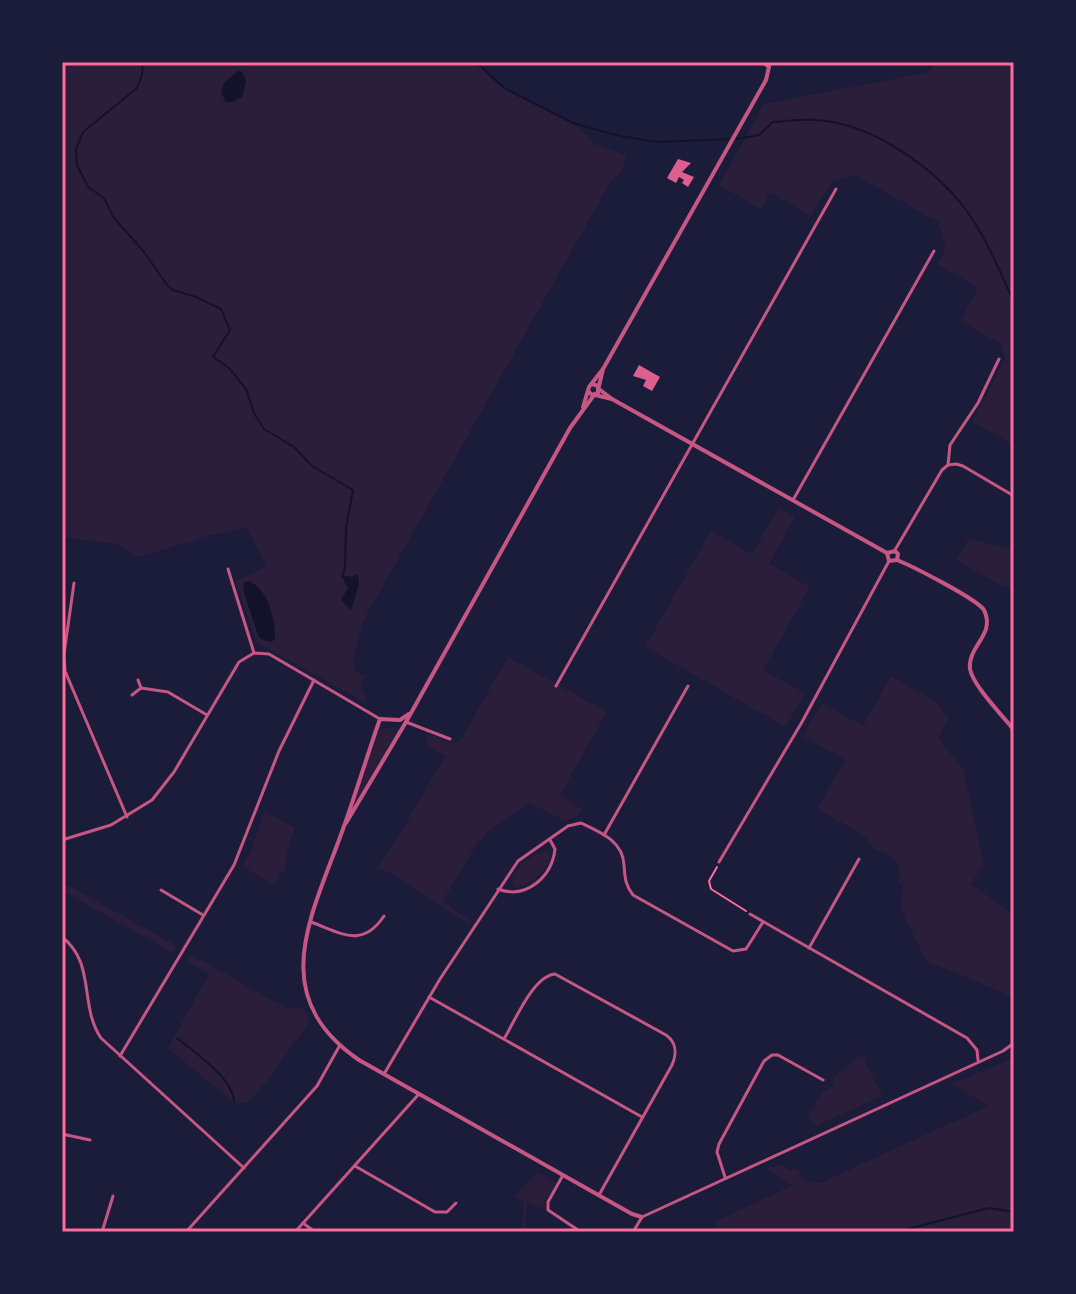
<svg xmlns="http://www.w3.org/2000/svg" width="1076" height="1294" viewBox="0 0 1076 1294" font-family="'Asap Condensed',sans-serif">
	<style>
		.green { fill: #2a1e3b }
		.water { fill: #12122b }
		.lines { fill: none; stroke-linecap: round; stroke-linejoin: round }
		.stream { stroke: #12122b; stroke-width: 2 }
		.building { fill: #dd5f8e }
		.path { stroke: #ff6b9d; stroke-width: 2 }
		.minor { stroke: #c65784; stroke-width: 3 }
		.tertiary { stroke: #c65784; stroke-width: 4 }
		.neatline { fill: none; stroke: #ff6b9d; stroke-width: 3 }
	</style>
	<rect width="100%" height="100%" fill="#1b1b3a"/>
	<g class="green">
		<path d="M62 62H476L504 88 573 123 595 144 626 155 623 170 610 183 362 623 353 662 354 670 365 676 361 684V691L367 696 364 702 256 642 236 581 266 567 247 528 207 536 139 557 117 544 62 537Z"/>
		<path d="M935 62H1014V445L972 422 1005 359 1001 344 960 321 978 288 937 264 946 248 938 222 856 175 831 182 811 216 770 192 761 209 719 185 764 104 929 72Z"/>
		<path d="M779 507 795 517 769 564 810 587 763 670 805 693 786 727 645 647 711 531 752 554Z"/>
		<path d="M969 538 1014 551V583L1011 587 1001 585 956 560Z"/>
		<path d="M508 657 607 712 560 795 582 809 578 816 565 821 530 803 494 826 478 842 443 901 471 922 470 925 392 873 377 868 394 844 445 756 428 745 426 733 451 743 460 741Z"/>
		<path d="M891 676 936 702 949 718 938 738 963 769 984 864 971 884 1014 914V997L926 961 900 907 903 887 898 880 901 874 895 859 874 848 862 834 817 809 845 760 803 736 822 703 863 726Z"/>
		<path d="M396 727 399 730 348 816 379 731 383 728Z"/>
		<path d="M265 811 295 828 286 856 285 874 280 872 275 886 242 866 250 853Z"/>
		<path d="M546 850 550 854C549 871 532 883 516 888L511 882C514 867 531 855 546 850Z"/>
		<path d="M62 882 177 946 173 953 62 891Z"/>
		<path d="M190 954 288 1009 303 1007 310 1021 267 1081 247 1103H234L168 1048 209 974 186 961Z"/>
		<path d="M862 1054 882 1096 816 1126 808 1116 824 1091 832 1087 834 1077Z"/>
		<path d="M1014 1054V1232H714L717 1221 793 1185 767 1169 780 1164 790 1170 794 1168 800 1171 802 1179 820 1183 988 1106 952 1084 1011 1059Z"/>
		<path d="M538 1172 555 1183 545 1201V1209L527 1203 524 1232 522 1231 524 1201 514 1197Z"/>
	</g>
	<g class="water">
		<path d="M238 71 242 72 246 81 242 97 233 102H226L221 93 224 83Z"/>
		<path d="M355 574 358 576 359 584 351 610 341 600 348 588 341 575 353 577Z"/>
		<path d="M248 581C268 588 275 619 275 638L272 642 261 639 258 635 243 590 244 583Z"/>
	</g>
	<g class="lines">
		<g class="stream">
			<path d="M143 62 142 75 137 88 83 132 76 149 77 165 88 187 104 198 114 218 144 252 167 285 173 290 196 297 221 309 230 330 213 357 229 368 246 389 254 413 264 429 294 447 312 466 353 490 346 528 345 568 342 576"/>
			<path d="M476 62 504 88 573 123 620 136 658 142 730 139"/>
			<path d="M736 139 759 135 773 122C787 121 802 119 816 120 874 123 942 172 973 220 989 245 1002 275 1014 303"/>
			<path d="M1014 356V385"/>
			<path d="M177 1038C195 1053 233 1078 234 1102"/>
			<path d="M896 1232 989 1208 1014 1212"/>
		</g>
	</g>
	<g class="building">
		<path d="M678 159 691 163 682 172 694 177 688 187 682 183 684 180 679 177 676 183 667 178Z"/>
		<path d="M639 365 660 377 652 391 643 386 646 380 633 376Z"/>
	</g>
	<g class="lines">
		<path class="path" d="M717 867 709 881 711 889 746 911"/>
		<g class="minor">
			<path d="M948 465 956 464 963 466 1014 496"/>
			<path d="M793 500 934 251"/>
			<path d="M895 550 942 470 948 465 950 445 978 403 999 359"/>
			<path d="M228 569 254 653"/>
			<path d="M74 583 64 654 65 671 127 817"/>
			<path d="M138 680 141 688"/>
			<path d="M556 686 836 189"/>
			<path d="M132 695 141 688 168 692 207 715"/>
			<path d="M406 722 450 739"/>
			<path d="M604 835 688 686"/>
			<path d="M62 840 111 825 152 800 174 772 239 662 254 653 269 654 380 719"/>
			<path d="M719 862 802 722 889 561"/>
			<path d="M498 889C527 900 552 876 555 849L550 840"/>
			<path d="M161 890 203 915"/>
			<path d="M750 914 967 1038 977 1050 978 1060"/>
			<path d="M311 922C341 933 362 949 384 916"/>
			<path d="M62 937C96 963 79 1006 101 1038L244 1168"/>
			<path d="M809 948 859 859"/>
			<path d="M429 997 642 1117"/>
			<path d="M504 1039C515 1021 533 976 555 974L666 1035C677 1043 677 1053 672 1065L599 1195"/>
			<path d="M120 1056 234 865 279 751 314 680"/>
			<path d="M384 1074 440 979 518 861 568 826 581 823C600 832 623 841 624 865 625 877 625 885 633 895L733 951 746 949 763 922"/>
			<path d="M62 1134 90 1140"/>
			<path d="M355 1166 435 1212H447L456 1203"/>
			<path d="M563 1175 548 1202V1210L581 1232"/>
			<path d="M725 1177 717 1152 719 1144 764 1061 772 1055H778L823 1080"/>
			<path d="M303 1223 315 1232"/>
			<path d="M102 1232 113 1196"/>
			<path d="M186 1232 317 1086 340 1045"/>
			<path d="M295 1232 418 1095"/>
			<path d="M633 1232 642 1217 1003 1051 1014 1043"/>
		</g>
		<g class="tertiary">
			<path d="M763 62 769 67"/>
			<path d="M599 386 603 369"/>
			<path d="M599 389 612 399 887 553"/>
			<path d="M588 391 592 395 598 393V386L592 384"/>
			<path d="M595 395 612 399"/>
			<path d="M583 407 589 387 603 369 766 80 769 67"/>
			<path d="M887 553 895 551 898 554 897 560"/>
			<path d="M887 553 889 561 897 560"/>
			<path d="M897 560C912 566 977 599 984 610 987 616 988 622 986 629 982 642 968 653 970 669 973 686 1003 716 1014 730"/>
			<path d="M409 714 400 720 380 719C367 756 356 793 343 829 313 914 264 995 359 1060L632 1214 642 1217"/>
			<path d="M346 823 406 722 570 428 594 395"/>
		</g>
	</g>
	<rect width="1076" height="1294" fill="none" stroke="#1b1b3a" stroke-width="128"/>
	<rect x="64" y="64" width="948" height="1166" class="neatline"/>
</svg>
